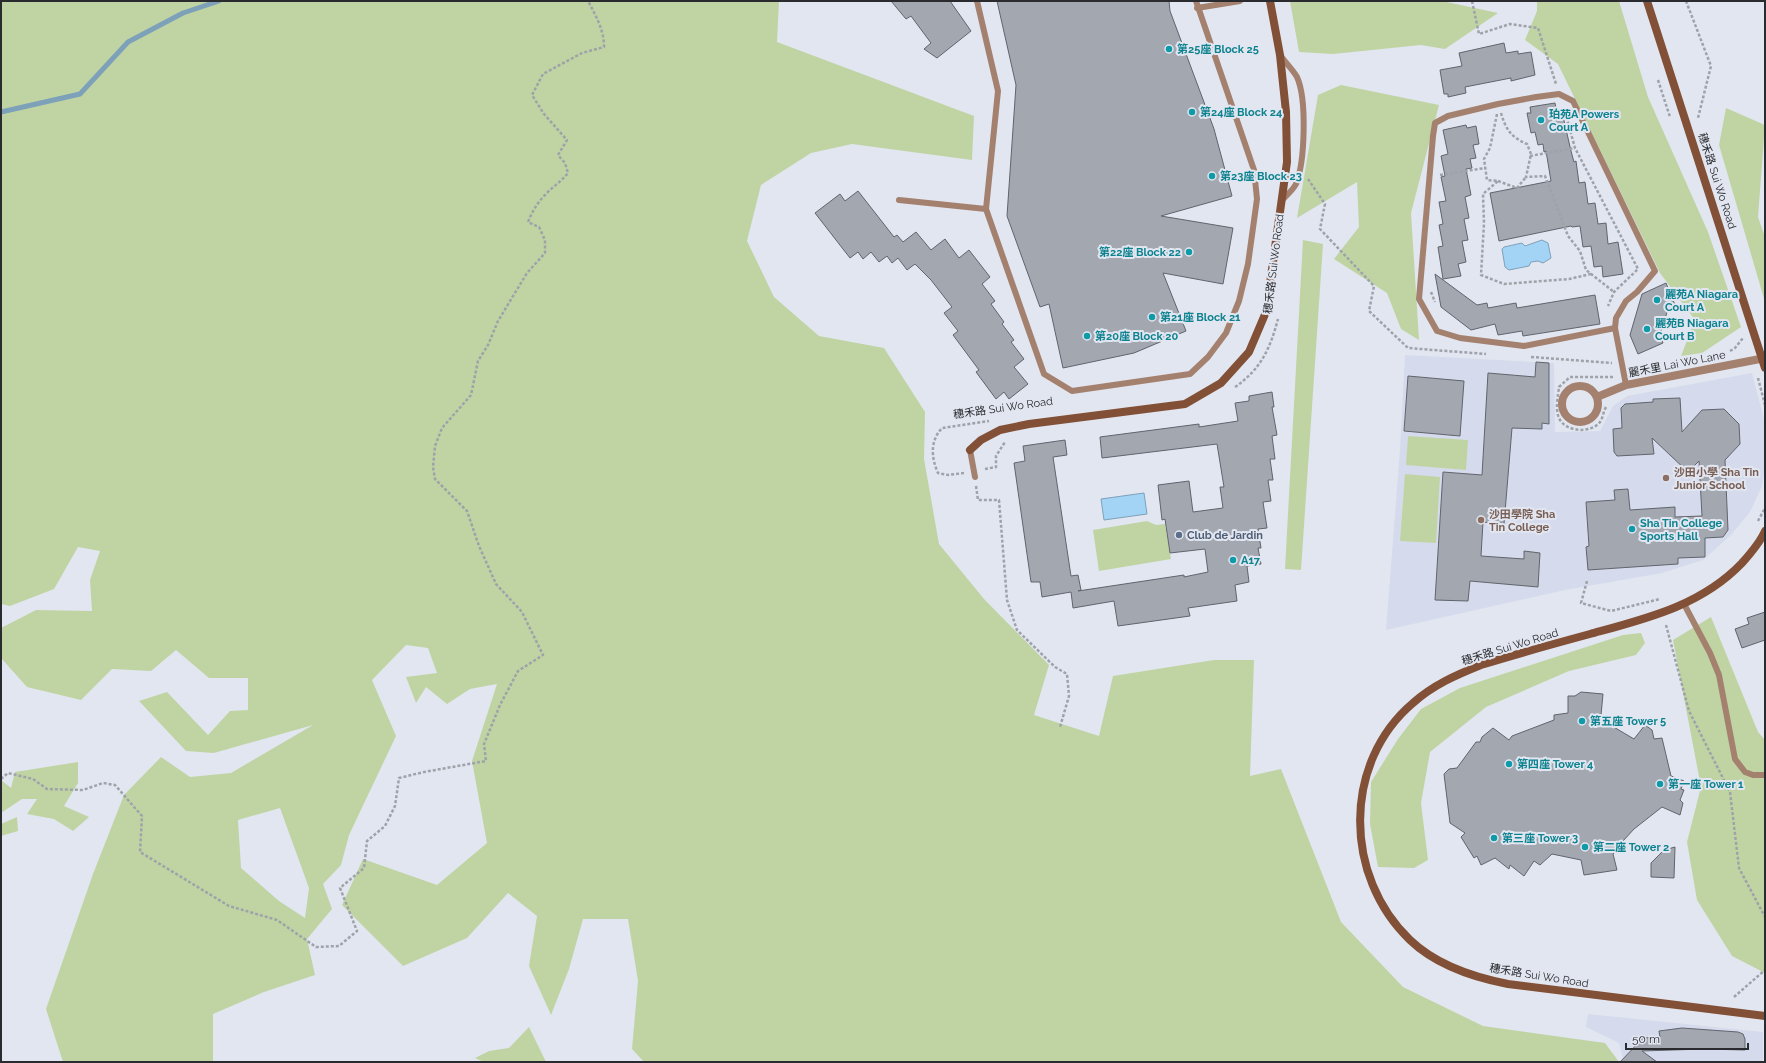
<svg xmlns="http://www.w3.org/2000/svg" width="1766" height="1063" viewBox="0 0 1766 1063" font-family="Raleway,'Noto Sans TC',sans-serif">
	<style>
		.built { fill: #d5dbec }
		.green { fill: #c0d4a3; fill-rule: evenodd }
		.water { fill: #a3d3f5; stroke: #7ea1ba }
		.lines { fill: none; stroke-linecap: round; stroke-linejoin: round }
		.stream { stroke: #7ea1ba; stroke-width: 5 }
		.building { fill: #a3a7b0; stroke: #61646d }
		.path { stroke: #9ea2a9; stroke-width: 2.5; stroke-dasharray: 3 2; stroke-linecap: butt }
		.lane { stroke: #a4816f; stroke-width: 6 }
		.street { stroke: #a4816f; stroke-width: 8 }
		.secondary { stroke: #825036; stroke-width: 8 }
		.culture-dot { fill: #0f9aa8; stroke: #e2e6f0; stroke-width: 1.5 }
		.education-dot { fill: #8d6e63; stroke: #e2e6f0; stroke-width: 1.5 }
		.service-dot { fill: #5c6f8a; stroke: #e2e6f0; stroke-width: 1.5 }
		.labels { text-anchor: middle; dominant-baseline: central; stroke-width: 4; stroke-linejoin: round; paint-order: stroke }
		.culture-label { font-size: 11px; font-weight: bold; fill: #0d838f; stroke: #e2e6f0; text-anchor: start }
		.street-label { font-size: 11px; fill: #292b2f; stroke: #e2e6f0 }
		.education-label { font-size: 11px; font-weight: bold; fill: #785e54; stroke: #e2e6f0; text-anchor: start }
		.service-label { font-size: 11px; font-weight: bold; fill: #4e5e75; stroke: #e2e6f0; text-anchor: start }
	</style>
	<rect width="100%" height="100%" fill="#e2e6f0"/>
	<g class="built">
		<path d="M1405 355 1554 363 1555 432 1600 431 1613 406 1627 396 1752 373 1765 423V469L1762 486 1750 512 1731 535 1703 560 1662 573 1565 590 1386 630 1400 450Z"/>
		<path d="M1588 1014 1763 1032V1059L1761 1062H1624L1619 1043 1586 1027Z"/>
	</g>
	<g class="green">
		<path d="M1 1H779L777 42 974 116 972 160 852 144 811 153 761 185 747 241 774 297 819 336 884 348 925 412 924 459 939 544 984 599 1049 665 1034 715 1099 736 1113 676 1214 660H1254L1250 776 1281 769 1341 922 1403 987 1483 1026 1605 1043 1619 1062H644L632 1049 638 981 628 919H583L569 969 551 1015 529 966 537 916 508 893 467 938 403 966 342 905 363 859 437 885 487 843 472 761 497 684 470 689 447 704 426 687 416 703 406 677 437 673 428 648 406 645 372 680 396 736 349 835 341 865 323 884 332 909 307 939 315 975 264 992 213 1014V1062H63L46 1009 93 874 124 795 161 757 190 777 231 773 313 725 214 753 186 751 139 701 167 692 208 735 230 711 248 710V678H209L176 650 151 671 112 669 81 700 27 687 1 658V628L36 610 92 611 90 580 100 551 78 547 54 589 10 606 1 604ZM280 808 309 888 305 918 279 901 241 868 238 820Z"/>
		<path d="M1290 1H1442L1498 13 1445 49 1421 45 1333 54 1299 52Z"/>
		<path d="M1537 1H1619L1648 97 1708 232 1741 327 1702 353 1681 356 1695 320 1660 273 1558 64 1525 40 1537 11Z"/>
		<path d="M1341 85 1439 105 1411 213 1419 340 1401 329 1387 293 1334 259 1359 227 1357 182 1297 218 1318 95Z"/>
		<path d="M1726 108 1765 125 1758 217 1765 237V302L1719 145Z"/>
		<path d="M1303 240 1323 244 1301 570 1285 569Z"/>
		<path d="M1408 436 1468 440 1466 470 1406 465Z"/>
		<path d="M1405 474 1440 477 1436 543 1400 541Z"/>
		<path d="M1147 521 1156 525 1165 524 1171 559 1099 571 1093 530Z"/>
		<path d="M1711 617 1758 732 1765 740V973L1732 956 1697 900 1687 842 1701 787 1673 640Z"/>
		<path d="M1641 633 1645 643 1636 655 1569 671 1486 707 1430 752 1421 803 1428 860 1414 868 1378 867 1370 824 1371 782 1398 739 1421 709 1460 688 1623 635Z"/>
		<path d="M78 762V783L64 806 89 817 73 831 54 819 27 814 37 799H22L1 813V780L11 788 15 772Z"/>
		<path d="M17 817 18 831 1 836V824Z"/>
		<path d="M529 1027 546 1062H484L475 1058 489 1051 509 1048Z"/>
	</g>
	<g class="water">
		<path d="M1542 240 1548 243 1551 258 1543 263 1538 261 1531 262 1529 266 1509 270 1505 267 1502 249 1504 247 1522 243 1525 246Z"/>
		<path d="M1144 493 1147 514 1104 520 1101 499Z"/>
	</g>
	<g class="lines">
		<path class="stream" d="M1 112 80 94 128 42 183 13 219 1"/>
	</g>
	<g class="building">
		<path d="M891 1H950L971 31 937 58 924 49 931 43 911 16 906 19Z"/>
		<path d="M997 1H1169L1170 11 1214 129 1232 196 1161 216 1233 228 1223 284 1163 273 1186 331 1134 353 1063 368 1049 304 1040 307 1007 216 1016 85Z"/>
		<path d="M1504 43 1506 53 1518 51V54L1531 52 1535 75 1511 81V78L1465 87 1466 93 1448 97V94H1444L1440 70 1462 66 1459 53Z"/>
		<path d="M1555 103 1557 113 1562 112 1571 151 1574 162 1576 161 1579 183 1585 182 1588 204 1595 203 1598 224 1606 223 1608 244 1618 242 1623 274 1603 277 1602 266 1594 267 1591 246 1583 247 1580 226 1572 227 1571 226 1499 241 1490 193 1551 181 1546 151 1544 152 1543 144 1538 145 1535 132 1531 133 1527 113H1531L1530 107Z"/>
		<path d="M1466 125 1467 128 1476 126 1479 144 1473 145 1476 158 1470 159 1472 168 1466 169 1471 195 1465 197 1469 218 1464 219 1468 240 1462 241 1466 262 1458 264 1461 276 1443 279 1438 247 1443 246 1439 225 1443 224 1439 202 1446 201 1441 177 1445 176 1441 156 1448 154 1443 130Z"/>
		<path d="M858 191 894 237 897 235 903 242 916 232 931 250 945 239 959 258 969 250 990 277 982 284 995 301 991 304 1004 322 1002 324 1014 340 1011 342 1024 359 1014 367 1028 384 1009 399 1004 392 996 399 976 372 979 370 953 335 958 331 944 313 952 307 931 280 915 264 907 270 898 258 892 263 887 256 879 262 871 252 863 259 858 252 850 258 815 213 840 194 845 201Z"/>
		<path d="M1435 274 1477 305 1487 303 1488 308 1516 303 1517 308 1595 295 1600 324 1523 336 1522 331 1498 335 1495 324 1471 330 1441 307Z"/>
		<path d="M1666 283 1675 305 1668 309 1660 335 1663 343 1638 354 1630 335 1642 294Z"/>
		<path d="M1536 362 1549 363V424L1542 423V429L1512 428 1504 524 1483 522 1481 556 1524 559V551L1540 553 1538 587 1470 581 1468 601 1435 600 1443 472 1482 475 1488 373 1535 377Z"/>
		<path d="M1408 376 1464 381 1460 436 1404 431Z"/>
		<path d="M1272 392 1274 407H1272L1277 435 1272 436 1275 459H1270L1273 480H1268L1271 501 1263 502 1267 528 1258 529 1261 548H1258L1261 564 1247 566 1249 582 1235 585 1237 601 1188 608 1190 616 1118 626 1114 601 1073 608 1071 592 1042 597 1040 582H1031L1014 463 1025 461 1023 446 1065 440 1067 455 1053 457 1071 576 1078 575 1081 590 1078 591 1184 575V577L1208 572 1205 549 1170 553 1165 519 1162 520 1158 485 1189 481 1193 512 1223 508 1220 487H1224L1217 444 1102 458 1100 437 1199 424V427L1238 421 1235 403 1249 401V396Z"/>
		<path d="M1680 398 1682 432 1702 410 1724 409 1739 424 1740 444 1725 460 1728 530 1723 537 1705 538V557L1678 558V564L1588 570 1586 547 1589 546 1586 502 1615 500 1614 490 1628 489 1630 510 1675 507V517L1702 516 1699 461 1688 472 1652 438 1654 454 1617 456 1614 452 1613 429 1622 428 1621 408 1625 404 1653 402V399Z"/>
		<path d="M1765 612V640L1742 648 1735 629 1749 624 1747 618Z"/>
		<path d="M1581 692 1603 694 1601 715 1613 722 1612 726 1634 739 1645 725 1652 730 1654 739 1662 738 1671 776 1684 781 1681 789 1684 790 1680 800 1683 803 1680 815 1662 807 1634 829 1623 841V845L1613 854 1617 870 1584 875 1581 860 1552 854 1540 865 1534 861 1524 876 1510 865 1509 869 1495 858 1481 865 1477 856 1474 858 1461 837 1465 833 1450 823 1444 774 1449 769 1457 768 1476 742H1480L1482 737 1493 728 1509 740 1512 736 1554 720V715L1568 713V696H1575Z"/>
		<path d="M1675 847 1674 878 1651 877V863L1664 850Z"/>
		<path d="M1682 1028 1738 1032 1743 1034 1745 1039V1050L1703 1049 1642 1051 1657 1062H1620L1643 1038 1660 1037 1659 1031Z"/>
	</g>
	<g class="lines">
		<g class="path">
			<path d="M1472 1 1479 34 1510 24 1538 28 1556 84"/>
			<path d="M1686 1 1711 66 1698 118"/>
			<path d="M1658 80 1670 117"/>
			<path d="M1565 112 1575 148 1638 269 1614 292 1608 306"/>
			<path d="M1501 113C1506 130 1511 137 1527 144L1531 154 1526 177 1545 176 1568 236 1580 251 1586 270 1614 292"/>
			<path d="M1497 114 1490 148 1484 159 1487 180 1498 181 1483 194 1484 223 1481 275 1504 284 1569 279 1591 274"/>
			<path d="M1530 156 1575 148"/>
			<path d="M1440 175 1485 168"/>
			<path d="M1308 179 1325 204 1320 229 1374 286 1369 311 1408 348 1486 354"/>
			<path d="M1498 181 1517 188 1526 177"/>
			<path d="M1431 292 1435 302"/>
			<path d="M1730 351 1735 348 1743 338"/>
			<path d="M1531 357 1612 363"/>
			<path d="M1758 378 1765 405"/>
			<path d="M1235 387C1261 369 1270 349 1278 319"/>
			<path d="M1606 407C1603 412 1603 418 1600 422 1591 434 1565 432 1559 418 1555 409 1558 396 1559 387L1570 377H1613"/>
			<path d="M985 469 996 467V456L1005 442"/>
			<path d="M964 473 948 475 938 473C931 457 930 441 942 428L989 421"/>
			<path d="M976 486 978 500H999L1007 600 1017 630 1055 667 1067 674 1069 696 1060 727"/>
			<path d="M1758 521 1765 508"/>
			<path d="M1587 581 1581 603 1611 611 1660 599"/>
			<path d="M1666 625 1689 711 1730 792 1739 868 1765 917"/>
			<path d="M1 779 8 773 33 779 47 789 83 790 103 783 115 785 142 816 140 852 229 906 277 920 316 947 339 946 357 931 340 888 364 868 367 841 385 826 395 806 399 778 424 772 486 761 484 744 500 705 518 671 543 655 522 612 496 584 479 546 467 511 435 479 433 467 435 446 442 428 471 395 478 361 488 345 498 321 527 273 545 253V240L539 227 528 222C532 212 537 203 545 195 552 187 561 182 568 173L565 163 558 155 567 140 544 114 532 95 543 74 582 53 604 47C604 30 596 16 588 1"/>
			<path d="M1734 997 1765 970"/>
		</g>
		<g class="lane">
			<path d="M977 1 998 91 986 209 1044 374 1072 391 1190 374 1208 357 1226 333 1239 301 1248 264 1257 199 1254 170 1196 1"/>
			<path d="M1197 8 1240 1"/>
			<path d="M1280 55C1285 62 1293 70 1297 77 1307 99 1305 162 1296 184 1293 190 1287 195 1282 200"/>
			<path d="M899 200 986 209"/>
			<path d="M1615 328 1524 346 1460 338 1437 331 1419 299 1433 136 1435 123 1448 116 1498 104 1536 97 1559 94 1573 101 1655 271 1637 292 1626 301 1616 318 1615 328 1626 385"/>
			<path d="M970 450 975 477"/>
			<path d="M1684 604 1710 653 1719 675 1735 759 1745 772 1753 775H1765"/>
		</g>
		<g class="street">
			<circle cx="1580" cy="404" r="18"/>
			<path d="M1597 397 1626 385 1765 358"/>
		</g>
		<g class="secondary">
			<path d="M1647 1 1765 368"/>
			<path d="M970 450 981 440 1000 430 1029 424 1185 404 1221 383 1249 352 1266 312 1287 162 1286 112 1280 55 1270 1"/>
			<path d="M1765 531C1760 543 1750 554 1742 563 1701 606 1645 619 1590 634 1553 644 1517 654 1481 665 1456 675 1433 685 1413 703 1342 763 1344 877 1410 940 1436 965 1472 977 1508 984L1765 1016"/>
		</g>
	</g>
	<g class="culture-dot">
		<circle cx="1169" cy="49" r="4"/>
		<circle cx="1192" cy="112" r="4"/>
		<circle cx="1541" cy="120" r="4"/>
		<circle cx="1212" cy="176" r="4"/>
		<circle cx="1189" cy="252" r="4"/>
		<circle cx="1657" cy="300" r="4"/>
		<circle cx="1152" cy="317" r="4"/>
		<circle cx="1647" cy="329" r="4"/>
		<circle cx="1087" cy="336" r="4"/>
		<circle cx="1632" cy="529" r="4"/>
		<circle cx="1233" cy="560" r="4"/>
		<circle cx="1582" cy="721" r="4"/>
		<circle cx="1509" cy="764" r="4"/>
		<circle cx="1660" cy="784" r="4"/>
		<circle cx="1494" cy="838" r="4"/>
		<circle cx="1585" cy="847" r="4"/>
	</g>
	<g class="education-dot">
		<circle cx="1666" cy="478" r="4"/>
		<circle cx="1481" cy="520" r="4"/>
	</g>
	<circle class="service-dot" cx="1179" cy="535" r="4"/>
	<g class="labels">
		<g class="culture-label">
			<text x="1177" y="49">第25座 Block 25</text>
			<text x="1200" y="112">第24座 Block 24</text>
			<text x="1549" y="114">珀苑A Powers<tspan x="1549" dy="13">Court A</tspan></text>
			<text x="1220" y="176">第23座 Block 23</text>
			<text x="1181" y="252" text-anchor="end">第22座 Block 22</text>
			<text x="1665" y="294">麗苑A Niagara<tspan x="1665" dy="13">Court A</tspan></text>
			<text x="1160" y="317">第21座 Block 21</text>
			<text x="1655" y="323">麗苑B Niagara<tspan x="1655" dy="13">Court B</tspan></text>
			<text x="1095" y="336">第20座 Block 20</text>
			<text x="1640" y="523">Sha Tin College<tspan x="1640" dy="13">Sports Hall</tspan></text>
			<text x="1241" y="560">A17</text>
			<text x="1590" y="721">第五座 Tower 5</text>
			<text x="1517" y="764">第四座 Tower 4</text>
			<text x="1668" y="784">第一座 Tower 1</text>
			<text x="1502" y="838">第三座 Tower 3</text>
			<text x="1593" y="847">第二座 Tower 2</text>
		</g>
		<g class="street-label">
			<text transform="translate(1717 181) rotate(72)">穗禾路 Sui Wo Road</text>
			<text transform="translate(1274 264) rotate(-83)">穗禾路 Sui Wo Road</text>
			<text transform="translate(1677 364) rotate(-11)">麗禾里 Lai Wo Lane</text>
			<text transform="translate(1003 408) rotate(-8)">穗禾路 Sui Wo Road</text>
			<text transform="translate(1510 647) rotate(-17)">穗禾路 Sui Wo Road</text>
			<text transform="translate(1539 976) rotate(9)">穗禾路 Sui Wo Road</text>
		</g>
		<g class="education-label">
			<text x="1674" y="472">沙田小學 Sha Tin<tspan x="1674" dy="13">Junior School</tspan></text>
			<text x="1489" y="514">沙田學院 Sha<tspan x="1489" dy="13">Tin College</tspan></text>
		</g>
		<g class="service-label">
			<text x="1187" y="535">Club de Jardin</text>
		</g>
	</g>
	<rect width="1766" height="1063" fill="none" stroke="#292b2f" stroke-width="4"/>
	<path d="M1626 1043v6h122v-6" fill="none" stroke="#292b2f" stroke-width="2"/>
	<text x="1632" y="1043" font-size="12" fill="#292b2f" stroke="#e2e6f0" stroke-width="3" paint-order="stroke">50 m</text>
</svg>
